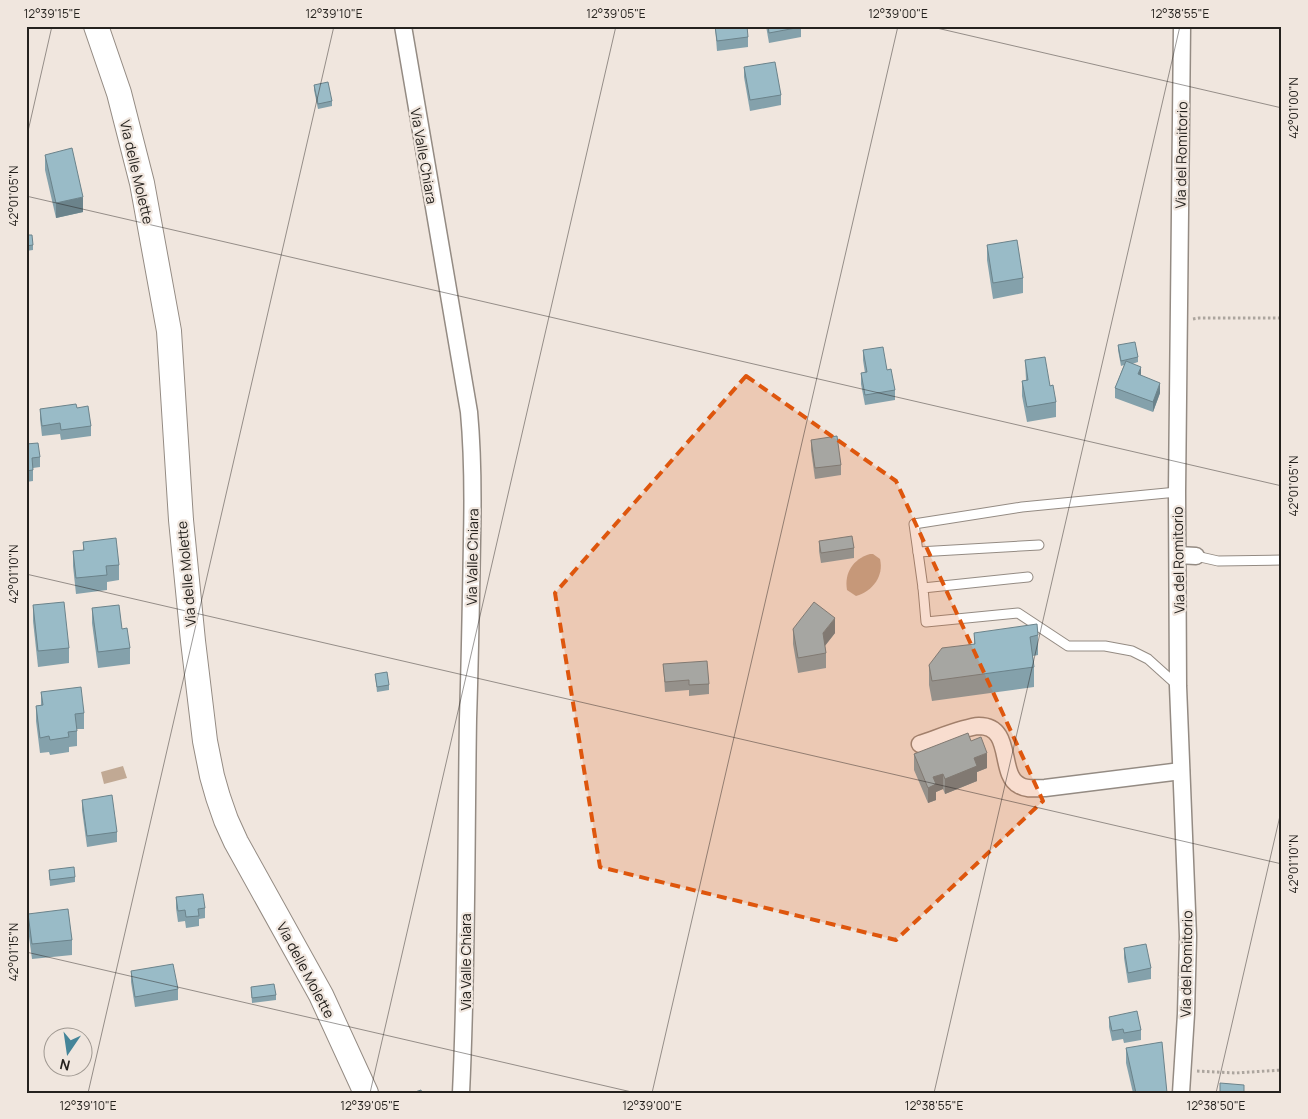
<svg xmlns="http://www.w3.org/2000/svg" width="1308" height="1119" viewBox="0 0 1308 1119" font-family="Manrope,sans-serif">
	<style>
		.water { fill: #c1a994 }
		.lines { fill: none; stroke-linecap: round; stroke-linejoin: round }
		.lane-casing { stroke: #948b83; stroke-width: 11 }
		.street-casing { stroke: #948b83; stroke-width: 19 }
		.secondary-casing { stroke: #948b83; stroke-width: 26 }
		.path { stroke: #aca59e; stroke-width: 3; stroke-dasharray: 2.5 2.5; stroke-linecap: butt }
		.lane { stroke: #fff; stroke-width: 9 }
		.street { stroke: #fff; stroke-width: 16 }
		.secondary { stroke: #fff; stroke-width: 24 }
		.wall { fill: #84a1ab }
		.shaded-wall { fill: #6b838b }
		.building { fill: #99bbc7; stroke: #6b838b }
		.marked { fill: #de560d; fill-opacity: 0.2; stroke: #de560d; stroke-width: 4; stroke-dasharray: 10 6; stroke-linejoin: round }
		.ticks { fill: none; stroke: #25221e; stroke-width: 1; stroke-opacity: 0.45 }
		.labels { text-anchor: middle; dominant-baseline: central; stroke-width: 4.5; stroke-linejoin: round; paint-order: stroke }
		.street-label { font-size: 14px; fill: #25221e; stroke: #f0e6de }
		.neatline { fill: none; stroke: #25221e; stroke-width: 2 }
		.ticks-label { font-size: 12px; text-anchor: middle; fill: #25221e }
	</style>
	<rect width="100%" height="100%" fill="#f0e6de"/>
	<g class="water">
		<path d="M870 554H873L880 559C884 576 873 591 856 596L847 590C844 573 853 559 870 554Z"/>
		<path d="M123 766 127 778 104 784 101 772Z"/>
	</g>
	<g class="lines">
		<g class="lane-casing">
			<g id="lane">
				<path d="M1039 545 918 552 914 524 1022 507 1177 492"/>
				<path d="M918 552 923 588"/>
				<path d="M1196 556 1218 561 1282 560"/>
				<path d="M1028 577 923 588 926 622 1018 613 1068 646H1105L1132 651 1148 659 1178 686"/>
			</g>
		</g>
		<g class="street-casing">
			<g id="street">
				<path d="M403 26 469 412C473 455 473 498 472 541 471 600 470 659 468 719 466 843 467 968 461 1093"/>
				<path d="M1178 555 1196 556"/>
				<path d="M920 744C936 739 963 727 979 726 1014 726 998 774 1019 785 1026 790 1037 788 1045 788L1181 771"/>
				<path d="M1181 1093 1186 1014 1188 936 1178 686 1177 492 1182 26"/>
			</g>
		</g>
		<g class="secondary-casing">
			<path id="secondary" d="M96 26 119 93 142 183 169 331 181 520 193 641 205 741 212 776 218 797 226 820 236 842 321 995 366 1093"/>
		</g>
		<g class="path">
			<path d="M1193 319 1199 318H1282"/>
			<path d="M1197 1071 1235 1073 1282 1070"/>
		</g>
		<use href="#lane" class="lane"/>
		<use href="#street" class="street"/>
		<use href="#secondary" class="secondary"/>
	</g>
	<g class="wall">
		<path d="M715 26 748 37V47L717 51Z"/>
		<path d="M766 26H801V37L769 43Z"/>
		<path d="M744 67 781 95V105L750 111 744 77Z"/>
		<path d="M314 85 332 101V106L318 109 314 90Z"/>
		<path d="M45 155 83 212 56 218 45 170Z"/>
		<path d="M26 235 33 245V250L26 251Z"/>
		<path d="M987 245 1023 278V293L993 299 987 260Z"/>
		<path d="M1118 345 1138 357V362L1132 364 1141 376 1160 393 1153 412 1115 398V388L1124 365 1121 366 1118 350Z"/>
		<path d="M863 350 887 370 895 390V400L865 405 861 384V373H865L863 360Z"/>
		<path d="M1025 360 1050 386 1056 402V417L1027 422 1022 396V381L1026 380Z"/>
		<path d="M77 408 91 426V436L61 440 60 434 42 436 40 419V409Z"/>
		<path d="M811 440 841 465V475L815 479 811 450Z"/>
		<path d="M26 444 40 457V467L33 468V481L26 482Z"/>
		<path d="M819 541 854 548V558L821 563 819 551Z"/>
		<path d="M83 542 119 565V580L107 582V590L76 594 73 566V551L83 550Z"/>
		<path d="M33 605 69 648V663L38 667 33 621Z"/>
		<path d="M92 608 122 629 130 648V664L98 668 92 623Z"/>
		<path d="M793 629 835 633 825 646 826 653V668L798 673 793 644Z"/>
		<path d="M974 633 1038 635V655L1033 656 1034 667V687L932 701 929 685V665L974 644Z"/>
		<path d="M663 664 709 684V694L689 696V690L665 692Z"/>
		<path d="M375 674 389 685V690L377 692Z"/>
		<path d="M41 692 84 713V729H77V746L69 747V752L50 755 49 752 40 753 36 721V706L41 705Z"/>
		<path d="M971 741 987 768 977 772V781L945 794 943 789 936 792V800L928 803 914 770V754Z"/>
		<path d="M82 800 117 832V842L87 847 82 810Z"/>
		<path d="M49 870 75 877V882L50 886Z"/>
		<path d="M176 897 205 908V918L199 919V926L186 928 185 921 178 922 176 908Z"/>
		<path d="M28 914 72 940V955L32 959 28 929Z"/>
		<path d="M1124 948 1151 968V979L1128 983 1124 958Z"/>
		<path d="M131 971 178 989V1000L135 1007 131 982Z"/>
		<path d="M251 987 276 995V1000L252 1003Z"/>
		<path d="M1109 1017 1141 1030V1040L1124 1043 1123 1039 1112 1041 1109 1027Z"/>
		<path d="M1126 1048 1167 1093H1133L1126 1063Z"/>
	</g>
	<g class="shaded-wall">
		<path d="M83 197V212L56 218V203Z"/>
		<path d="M1141 367V377L1138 374Z"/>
		<path d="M1160 383V393L1153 412V402Z"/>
		<path d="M835 618V633L823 648V633Z"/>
		<path d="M987 753V768L977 772V781L945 794V779L974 758Z"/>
		<path d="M943 774V789L936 792V800L928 803V788L933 777Z"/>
	</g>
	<g class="building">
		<path d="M715 26H747L748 37 717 41Z"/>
		<path d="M768 26H801V27L769 33Z"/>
		<path d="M775 62 781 95 750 100 744 67Z"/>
		<path d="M328 82 332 101 318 104 314 85Z"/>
		<path d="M72 148 83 197 56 203 45 155Z"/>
		<path d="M26 235H32L33 245 26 246Z"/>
		<path d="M1017 240 1023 278 993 283 987 245Z"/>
		<path d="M1135 342 1138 357 1121 361 1118 345Z"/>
		<path d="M883 347 887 370 891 369 895 390 865 395 861 373 867 372 863 350Z"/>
		<path d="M1045 357 1050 386 1053 385 1056 402 1027 407 1022 381 1028 380 1025 360Z"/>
		<path d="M1126 361 1141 367 1138 374 1160 383 1153 402 1115 388Z"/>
		<path d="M76 404 77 408 88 406 91 426 61 430 60 423 42 426 40 409Z"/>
		<path d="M837 436 841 465 815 468 811 440Z"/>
		<path d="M38 443 40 457 32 458 33 470 26 471V444Z"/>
		<path d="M852 536 854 548 821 553 819 541Z"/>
		<path d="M116 538 119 565 106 566 107 575 76 578 73 551 84 550 83 542Z"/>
		<path d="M64 602 69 648 38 651 33 605Z"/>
		<path d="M814 602 835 618 823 633 826 653 798 658 793 629Z"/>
		<path d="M119 605 122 629 127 628 130 648 98 652 92 608Z"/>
		<path d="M1037 624 1038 635 1030 637 1034 667 932 681 929 665 942 648 975 644 974 633Z"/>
		<path d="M707 661 709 684 689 685V680L665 682 663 664Z"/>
		<path d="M387 672 389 685 377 687 375 674Z"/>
		<path d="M81 687 84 713 75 714 77 731 68 732 69 737 50 740 49 736 40 738 36 706 43 705 41 692Z"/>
		<path d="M968 733 971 741 981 737 987 753 974 758 977 766 945 779 943 774 933 777 936 784 928 788 914 754Z"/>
		<path d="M112 795 117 832 87 836 82 800Z"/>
		<path d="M74 867 75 877 50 880 49 870Z"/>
		<path d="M203 894 205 908 198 909 199 916 186 917 185 910 178 911 176 897Z"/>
		<path d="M68 909 72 940 32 944 28 914Z"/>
		<path d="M1146 944 1151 968 1128 973 1124 948Z"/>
		<path d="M173 964 178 989 135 997 131 971Z"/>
		<path d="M274 984 276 995 252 998 251 987Z"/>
		<path d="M1137 1011 1141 1030 1124 1033 1123 1029 1112 1031 1109 1017Z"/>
		<path d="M1162 1042 1167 1093H1136L1126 1048Z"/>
		<path d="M1220 1083 1244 1085V1093H1220Z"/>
		<path d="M421 1090 422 1093H412Z"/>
	</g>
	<path class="marked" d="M746 376 896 481 1043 801 896 940 600 867 555 593Z"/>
	<path class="ticks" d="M928 26 1282 108M26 140 52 26M26 196 1282 486M26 574 1282 864M26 952 636 1093M88 1093 334 26M370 1093 616 26M652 1093 898 26M934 1093 1180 26M1216 1093 1282 807"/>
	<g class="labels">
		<g class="street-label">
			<text transform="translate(1181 155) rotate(-89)">Via del Romitorio</text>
			<text transform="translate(424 156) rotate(80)">Via Valle Chiara</text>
			<text transform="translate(137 172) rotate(77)">Via delle Molette</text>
			<text transform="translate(472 557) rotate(-89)">Via Valle Chiara</text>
			<text transform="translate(1178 560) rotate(-91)">Via del Romitorio</text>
			<text transform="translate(186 574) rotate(-95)">Via delle Molette</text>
			<text transform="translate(465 962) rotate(-90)">Via Valle Chiara</text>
			<text transform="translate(1186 964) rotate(-89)">Via del Romitorio</text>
			<text transform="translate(306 970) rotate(62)">Via delle Molette</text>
		</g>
	</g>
	<rect width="1308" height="1119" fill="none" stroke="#f0e6de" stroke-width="55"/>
	<g transform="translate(68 1052) rotate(193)"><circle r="24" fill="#f0e6de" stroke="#9f9891"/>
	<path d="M0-4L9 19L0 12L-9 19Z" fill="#458599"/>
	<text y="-8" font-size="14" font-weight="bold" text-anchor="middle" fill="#25221e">N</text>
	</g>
	<rect x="28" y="28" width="1252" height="1064" class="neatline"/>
	<g class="ticks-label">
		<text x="52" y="18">12°39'15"E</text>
		<text x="334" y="18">12°39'10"E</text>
		<text x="616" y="18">12°39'05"E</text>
		<text x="898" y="18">12°39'00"E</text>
		<text x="1180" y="18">12°38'55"E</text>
		<text transform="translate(1294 108) rotate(-90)" y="4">42°01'00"N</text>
		<text transform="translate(14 196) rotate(-90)" y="4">42°01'05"N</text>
		<text transform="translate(1294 486) rotate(-90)" y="4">42°01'05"N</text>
		<text transform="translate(14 574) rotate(-90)" y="4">42°01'10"N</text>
		<text transform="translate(1294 864) rotate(-90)" y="4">42°01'10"N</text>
		<text transform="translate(14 952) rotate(-90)" y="4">42°01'15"N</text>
		<text x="88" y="1110">12°39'10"E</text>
		<text x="370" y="1110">12°39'05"E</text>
		<text x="652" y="1110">12°39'00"E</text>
		<text x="934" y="1110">12°38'55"E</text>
		<text x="1216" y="1110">12°38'50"E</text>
	</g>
</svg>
